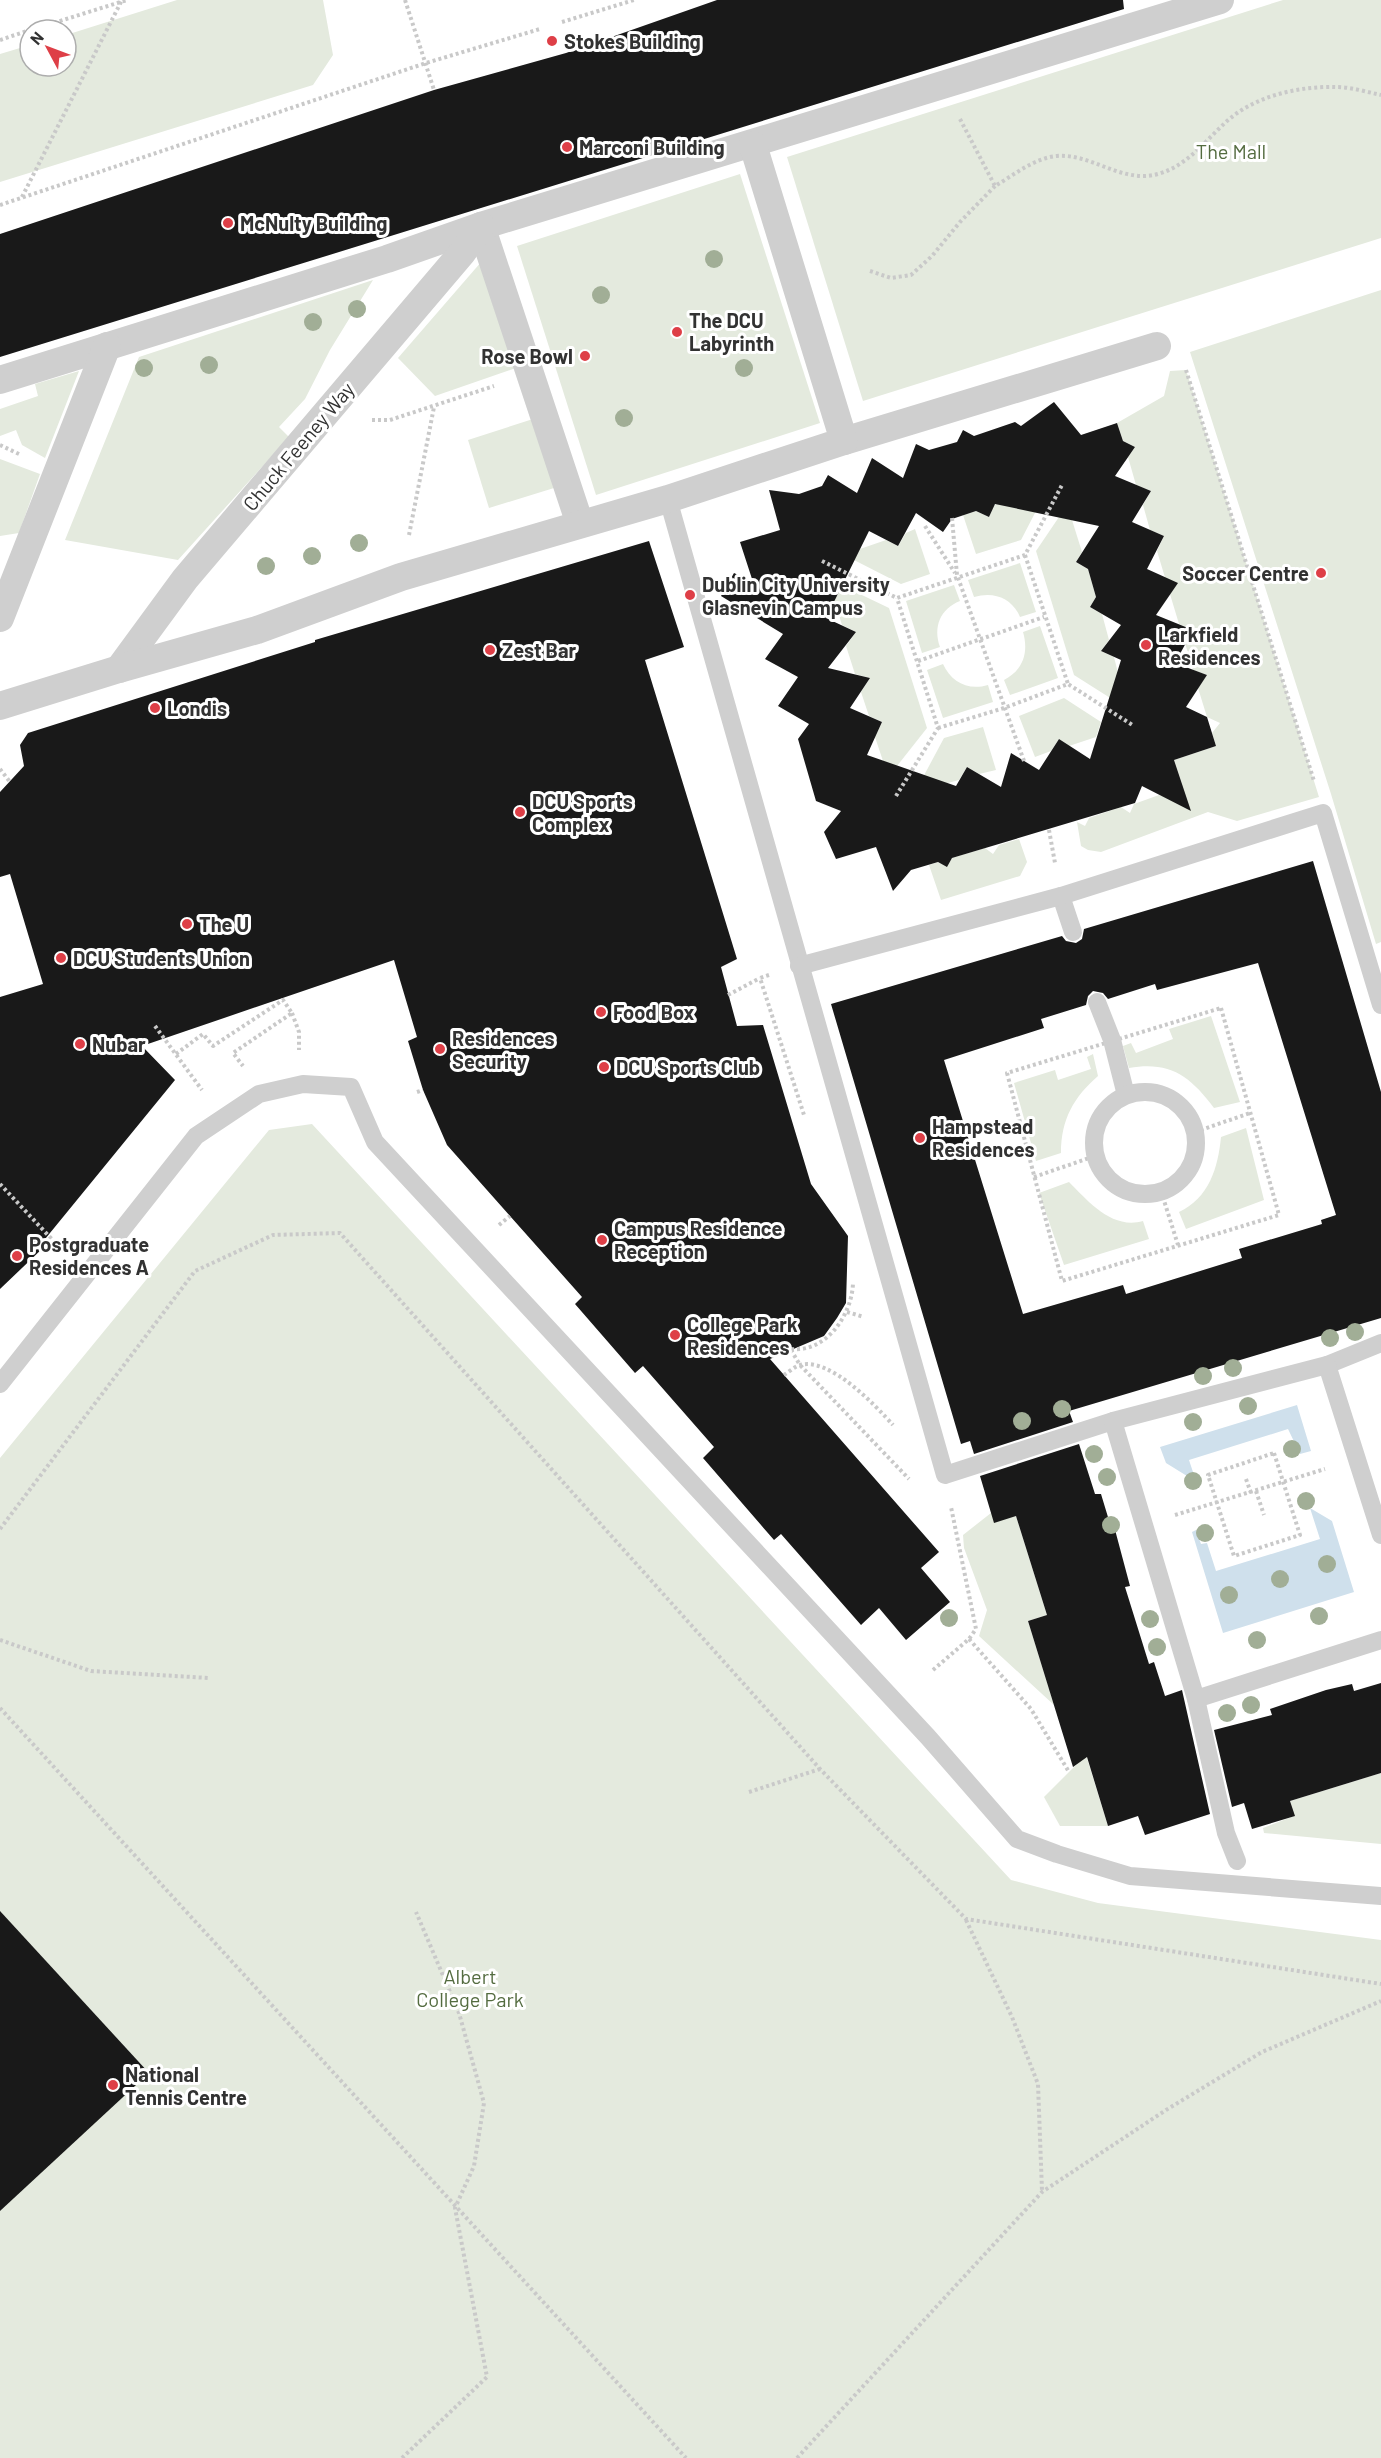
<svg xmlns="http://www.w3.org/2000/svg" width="1381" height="2458" viewBox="0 0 1381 2458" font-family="Barlow,sans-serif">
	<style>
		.green { fill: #e4eade }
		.water { fill: #cfe0ec }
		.building { fill: #191919; fill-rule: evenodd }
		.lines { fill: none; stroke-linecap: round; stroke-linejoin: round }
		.path { stroke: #c9c9c9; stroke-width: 4; stroke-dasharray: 3 3; stroke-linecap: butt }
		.service { stroke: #cfcfcf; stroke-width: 18 }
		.pedestrian { stroke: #cfcfcf; stroke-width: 28 }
		.tree { fill: #a1ae96 }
		.poi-dot { fill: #de3f47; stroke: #fff; stroke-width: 2 }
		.labels { text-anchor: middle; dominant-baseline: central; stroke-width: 6; stroke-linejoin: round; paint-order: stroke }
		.poi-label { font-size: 20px; font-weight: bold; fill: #323232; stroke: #fff; text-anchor: start }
		.park-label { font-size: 20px; fill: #546c40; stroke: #fff }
		.street-label { font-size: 20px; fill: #323232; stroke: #fff }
	</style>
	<rect width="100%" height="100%" fill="#fff"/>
	<g class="green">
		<path d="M177 0H323L333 55 313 85 0 182V54L30 45V66H66V35Z"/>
		<path d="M1283 0H1381V238L863 401 787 157Z"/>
		<path d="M740 174 820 423 596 495 517 246Z"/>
		<path d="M482 261 516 368 435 396 398 358Z"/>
		<path d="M373 280 330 350 305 399 279 427 289 437 178 560 65 540 139 357Z"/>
		<path d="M1381 290V942L1376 944 1331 794 1190 352Z"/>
		<path d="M1186 370 1319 797 1237 821 1208 812 1101 852 1088 850 1081 846 1077 822 1085 826 1089 818 1121 807 1130 813 1134 804 1159 795 1174 799 1182 784 1174 760 1216 746 1212 733 1220 723 1207 717 1198 688 1207 675 1193 670 1185 643 1193 630 1179 624 1157 551 1164 536 1150 530 1143 505 1151 491 1136 485 1128 457 1135 447 1123 441 1117 423 1164 396 1170 371Z"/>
		<path d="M79 371 45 458 22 445 16 430 0 436V409L38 396 35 384Z"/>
		<path d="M533 419 554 488 489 508 468 440Z"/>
		<path d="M0 459 40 474 19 533 0 536Z"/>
		<path d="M1049 486 1021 540 976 554 963 515 976 511 989 517 994 505Z"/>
		<path d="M1059 517 1072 520 1082 552 1076 562 1088 569 1096 597 1090 607 1102 614 1109 640 1101 651 1114 657 1122 689 1115 701 1074 675 1036 551Z"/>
		<path d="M915 529 930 574 901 584 854 560 860 549 886 540 898 546 906 533Z"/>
		<path d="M1020 563 1036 612 1020 617C1012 598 994 591 974 597L968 580Z"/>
		<path d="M841 585 889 608 927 728 897 766 883 761 875 737 882 722 869 716 861 692 870 678 855 674 846 646 856 632 842 625 834 600Z"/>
		<path d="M954 585 960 601C940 609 933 627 940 647L922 653 906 601Z"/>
		<path d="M1040 626 1058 678 1010 695 1004 680C1023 670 1029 653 1023 632Z"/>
		<path d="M943 664C951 682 968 691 988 685L993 702 943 718 927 670Z"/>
		<path d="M1064 698 1101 722 1096 737 1069 746 1059 739 1051 751 1035 757 1019 716Z"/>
		<path d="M983 727 996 770 979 774 967 767 959 780 933 787 921 781 944 738Z"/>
		<path d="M1019 839 1027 862 1020 876 941 900 929 865 938 862 947 866 952 858 985 848 993 854 999 845Z"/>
		<path d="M1211 1016 1240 1102 1214 1108C1190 1076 1170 1061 1129 1068L1123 1046 1131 1043 1136 1053 1173 1039 1169 1029Z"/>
		<path d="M1093 1054 1098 1076C1074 1097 1061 1119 1061 1153L1036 1161 1014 1083 1055 1070 1058 1080 1091 1069 1087 1057Z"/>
		<path d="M312 1124 1011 1880 1098 1903 1381 1940V2458H0V1458L269 1130Z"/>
		<path d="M1246 1128 1264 1200 1186 1229 1179 1212C1209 1198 1218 1168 1221 1137Z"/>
		<path d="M1069 1182C1088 1201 1112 1230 1143 1221L1149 1239 1064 1265 1039 1193Z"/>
		<path d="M991 1513 1016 1516 1047 1615 1028 1621 1054 1705 979 1636 987 1610 964 1548 963 1535Z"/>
		<path d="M1086 1755 1108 1826H1060L1044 1797Z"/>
		<path d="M1381 1773V1844L1264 1833 1263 1828 1294 1816 1290 1801Z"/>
	</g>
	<g class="water">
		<path d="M1297 1405 1311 1451 1300 1454 1288 1429 1189 1460 1194 1475 1187 1476 1166 1463 1160 1447Z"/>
		<path d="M1310 1508 1332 1521 1354 1592 1223 1633 1192 1532 1196 1530 1201 1544 1207 1543 1216 1571 1320 1539Z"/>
	</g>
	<g class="building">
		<path d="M717 0H1123L1124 9 0 357V234L434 90 566 53Z"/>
		<path d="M1054 402 1081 435 1117 423 1123 441 1135 447 1115 476 1151 491 1132 522 1164 536 1147 569 1178 583 1156 615 1193 630 1175 663 1207 675 1186 707 1207 717 1216 746 1174 760 1191 811 1142 786 1135 803 952 858 947 867 938 862 911 870 893 891 876 847 836 859 824 832 841 811 816 801 798 739 809 724 778 706 798 677 765 659 783 634 721 596 734 573 753 582 740 542 780 530 769 490 799 494 822 486 828 475 857 493 872 458 903 478 916 444 929 450 957 442 963 430 974 436 1015 422 1021 426ZM995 504 1099 526 1076 562 1088 569 1096 597 1090 607 1121 625 1101 651 1121 660 1090 759 1059 739 1039 770 1011 753 1001 787 967 767 956 786 867 755 882 722 850 708 870 678 828 668 856 632 826 618 869 531 898 546 916 513 943 532 952 519 976 511 989 517Z"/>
		<path d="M649 541 684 647 645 660 737 959 721 967 737 1026 763 1025 811 1184 848 1236 846 1303 837 1318 824 1336 770 1359 939 1552 921 1568 950 1602 906 1640 879 1608 861 1625 781 1534 774 1540 703 1458 714 1447 643 1366 635 1373 575 1304 582 1297 447 1145 423 1090 408 1041 417 1037 394 960 142 1046 175 1080 41 1244 44 1247 0 1289V997L43 984 10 874 0 877V792L24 766 20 745 28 733 315 642V640Z"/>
		<path d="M1313 861 1381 1092V1318L1069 1411 1073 1422 974 1454 970 1441 961 1444 831 1004 1062 936 1066 941 1076 943 1082 939 1084 929ZM1258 963 1336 1215 1321 1220 1322 1224 1239 1249 1242 1258 1126 1294 1123 1285 1023 1314 944 1060 1044 1028 1041 1019 1086 1005 1088 996 1093 991 1103 993 1108 999 1155 984 1157 990Z"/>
		<path d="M1079 1444 1095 1494H1101L1111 1527 1114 1526 1130 1586 1125 1587 1149 1664 1154 1662 1165 1696 1182 1690 1210 1814 1145 1835 1138 1816 1108 1826 1087 1757 1073 1767 1028 1621 1047 1615 1016 1516 994 1523 980 1476Z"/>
		<path d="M1381 1683V1773L1290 1801 1295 1816 1252 1829 1244 1803 1232 1807 1214 1730 1272 1715 1270 1709 1326 1690 1352 1684 1354 1691Z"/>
		<path d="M0 1911 149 2073 0 2211Z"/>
	</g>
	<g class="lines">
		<g class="path">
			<path d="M405 0 434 90"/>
			<path d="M562 22 634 0"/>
			<path d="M31 30 127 0"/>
			<path d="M0 40 30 30"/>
			<path d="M960 119 995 186C1014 175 1034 158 1057 156 1091 153 1122 184 1158 174 1187 166 1205 141 1226 122 1254 96 1299 86 1336 87 1351 87 1367 92 1381 95"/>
			<path d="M22 197 122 0"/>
			<path d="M0 205 426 63 540 29"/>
			<path d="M870 271 891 278 911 275 932 256 960 222 995 186"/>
			<path d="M1186 370 1314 781"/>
			<path d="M372 420H390L494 386"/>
			<path d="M0 445 21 455"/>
			<path d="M952 518 957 575 1024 761"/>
			<path d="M925 526 955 573"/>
			<path d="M409 535 434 407"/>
			<path d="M1025 555 1068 684"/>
			<path d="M822 561 897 598 1025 555 1062 485"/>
			<path d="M918 661 1044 617"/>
			<path d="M938 728 1004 708 1068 684 1134 726"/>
			<path d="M0 769 10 782"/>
			<path d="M896 796 938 728 897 598"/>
			<path d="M1049 830 1055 863"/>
			<path d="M769 975 760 978 804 1115"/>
			<path d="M728 995 760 978"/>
			<path d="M1221 1008 1279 1215 1062 1281 1007 1073Z"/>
			<path d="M292 1013 299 1032V1050"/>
			<path d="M155 1026 202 1090"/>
			<path d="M176 1054 203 1034 213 1046 283 1000 292 1013 233 1053 243 1066"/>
			<path d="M417 1092 423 1090"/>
			<path d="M1195 1132 1250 1113"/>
			<path d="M1034 1177 1095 1156"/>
			<path d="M0 1184 62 1250"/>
			<path d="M1161 1191 1178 1245"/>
			<path d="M499 1225 510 1216"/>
			<path d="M847 1312 864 1317"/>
			<path d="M791 1349C826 1353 852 1315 853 1283"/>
			<path d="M791 1350 800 1365 909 1479"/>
			<path d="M784 1375C789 1372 795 1366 800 1365 830 1357 875 1405 893 1425"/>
			<path d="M1274 1453 1300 1535 1234 1556 1208 1475Z"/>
			<path d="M1246 1479 1251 1493"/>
			<path d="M1256 1491 1264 1515"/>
			<path d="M1175 1515 1325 1469"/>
			<path d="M0 1529 195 1271 273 1235 340 1233 820 1769 966 1919 1381 1984"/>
			<path d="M969 1639 1031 1709 1069 1772"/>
			<path d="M0 1640 91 1671 209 1678"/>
			<path d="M933 1670 969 1639 976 1629 951 1507"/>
			<path d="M0 1708 686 2458"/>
			<path d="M749 1792 820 1769"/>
			<path d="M966 1920 1012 2017 1038 2084 1042 2191"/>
			<path d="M402 2458 487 2377 455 2208 474 2166 484 2103 459 2013 416 1912"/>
			<path d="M797 2458 1042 2192 1166 2110 1262 2052 1381 2001"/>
		</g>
		<g class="service">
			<path d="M668 499 945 1475 1113 1421 1327 1365 1381 1343"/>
			<path d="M1061 896 1073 932"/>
			<path d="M799 966 1061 896 1323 813 1381 1005"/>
			<path d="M1097 1002 1112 1040 1126 1095"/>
			<circle cx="1145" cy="1143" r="51"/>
			<path d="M1327 1365 1381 1535"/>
			<path d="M0 1384 196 1136 259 1094 303 1084 351 1087 375 1142 928 1737 1017 1839 1057 1854 1130 1876 1381 1896"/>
			<path d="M1113 1421 1196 1699 1226 1833 1237 1861"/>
			<path d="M1196 1699 1381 1640"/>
		</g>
		<g class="pedestrian">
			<path d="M481 226 580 524"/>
			<path d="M0 380 387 259 481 226 1220 0"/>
			<path d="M844 441 1157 346"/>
			<path d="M0 618 107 346"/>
			<path d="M119 669 185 579 462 253 481 226"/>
			<path d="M0 706 119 669 257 630 401 577 668 499 844 441 753 145"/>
		</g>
	</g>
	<g class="tree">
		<circle cx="714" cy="259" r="9"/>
		<circle cx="601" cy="295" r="9"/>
		<circle cx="357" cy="309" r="9"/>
		<circle cx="313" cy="322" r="9"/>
		<circle cx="209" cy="365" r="9"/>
		<circle cx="144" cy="368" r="9"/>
		<circle cx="744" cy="368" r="9"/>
		<circle cx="624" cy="418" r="9"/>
		<circle cx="359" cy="543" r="9"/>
		<circle cx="312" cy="556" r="9"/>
		<circle cx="266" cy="566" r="9"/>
		<circle cx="1355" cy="1332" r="9"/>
		<circle cx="1330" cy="1338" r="9"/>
		<circle cx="1233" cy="1368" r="9"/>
		<circle cx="1203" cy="1376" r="9"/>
		<circle cx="1248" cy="1406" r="9"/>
		<circle cx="1062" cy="1409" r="9"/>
		<circle cx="1022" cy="1421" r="9"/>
		<circle cx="1193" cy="1422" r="9"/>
		<circle cx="1292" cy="1449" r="9"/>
		<circle cx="1094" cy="1454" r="9"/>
		<circle cx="1107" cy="1477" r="9"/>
		<circle cx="1193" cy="1481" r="9"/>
		<circle cx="1306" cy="1501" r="9"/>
		<circle cx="1111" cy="1525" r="9"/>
		<circle cx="1205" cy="1533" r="9"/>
		<circle cx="1327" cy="1564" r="9"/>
		<circle cx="1280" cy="1579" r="9"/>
		<circle cx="1229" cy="1595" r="9"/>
		<circle cx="1319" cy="1616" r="9"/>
		<circle cx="949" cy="1618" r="9"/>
		<circle cx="1150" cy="1619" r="9"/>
		<circle cx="1257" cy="1640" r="9"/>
		<circle cx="1157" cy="1647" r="9"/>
		<circle cx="1251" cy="1705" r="9"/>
		<circle cx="1227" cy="1713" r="9"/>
	</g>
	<g class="poi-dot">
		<circle cx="552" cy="41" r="6"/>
		<circle cx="567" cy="147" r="6"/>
		<circle cx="228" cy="223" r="6"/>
		<circle cx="677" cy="332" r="6"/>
		<circle cx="585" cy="356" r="6"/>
		<circle cx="1321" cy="573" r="6"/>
		<circle cx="690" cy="595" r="6"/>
		<circle cx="1146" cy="645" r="6"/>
		<circle cx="490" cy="650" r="6"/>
		<circle cx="155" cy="708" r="6"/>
		<circle cx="520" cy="812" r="6"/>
		<circle cx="187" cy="924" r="6"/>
		<circle cx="61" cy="958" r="6"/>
		<circle cx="601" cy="1012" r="6"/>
		<circle cx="80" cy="1044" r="6"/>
		<circle cx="440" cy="1049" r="6"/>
		<circle cx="604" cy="1067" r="6"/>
		<circle cx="920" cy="1138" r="6"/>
		<circle cx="602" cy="1240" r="6"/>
		<circle cx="17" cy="1256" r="6"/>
		<circle cx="675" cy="1335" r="6"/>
		<circle cx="113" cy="2085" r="6"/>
	</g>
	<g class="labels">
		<g class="poi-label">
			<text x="564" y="41">Stokes Building</text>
			<text x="579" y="147">Marconi Building</text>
			<text x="240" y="223">McNulty Building</text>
			<text x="689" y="320">The DCU<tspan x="689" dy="23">Labyrinth</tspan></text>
			<text x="573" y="356" text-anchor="end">Rose Bowl</text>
			<text x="1309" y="573" text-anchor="end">Soccer Centre</text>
			<text x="702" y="584">Dublin City University<tspan x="702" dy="23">Glasnevin Campus</tspan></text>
			<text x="1158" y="634">Larkfield<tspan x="1158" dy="23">Residences</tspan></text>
			<text x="502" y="650">Zest Bar</text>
			<text x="167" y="708">Londis</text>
			<text x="532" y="801">DCU Sports<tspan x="532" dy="23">Complex</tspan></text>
			<text x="199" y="924">The U</text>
			<text x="73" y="958">DCU Students Union</text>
			<text x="613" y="1012">Food Box</text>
			<text x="452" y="1038">Residences<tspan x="452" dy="23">Security</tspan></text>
			<text x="92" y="1044">Nubar</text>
			<text x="616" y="1067">DCU Sports Club</text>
			<text x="932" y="1126">Hampstead<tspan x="932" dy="23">Residences</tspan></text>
			<text x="614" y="1228">Campus Residence<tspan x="614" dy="23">Reception</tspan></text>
			<text x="29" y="1244">Postgraduate<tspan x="29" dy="23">Residences A</tspan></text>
			<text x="687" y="1324">College Park<tspan x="687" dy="23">Residences</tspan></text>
			<text x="125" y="2074">National<tspan x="125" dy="23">Tennis Centre</tspan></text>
		</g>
		<g class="park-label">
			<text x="1231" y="151">The Mall</text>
			<text x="470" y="1976">Albert<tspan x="470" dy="23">College Park</tspan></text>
		</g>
		<g class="street-label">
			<text transform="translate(298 446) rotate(-50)">Chuck Feeney Way</text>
		</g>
	</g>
	<g transform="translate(48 48) rotate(311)"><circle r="28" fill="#ffffff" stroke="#adadad" stroke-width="1.5"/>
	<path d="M0-4.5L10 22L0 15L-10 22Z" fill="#de3f47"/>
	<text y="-9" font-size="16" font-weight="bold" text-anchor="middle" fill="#323232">N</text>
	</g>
</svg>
